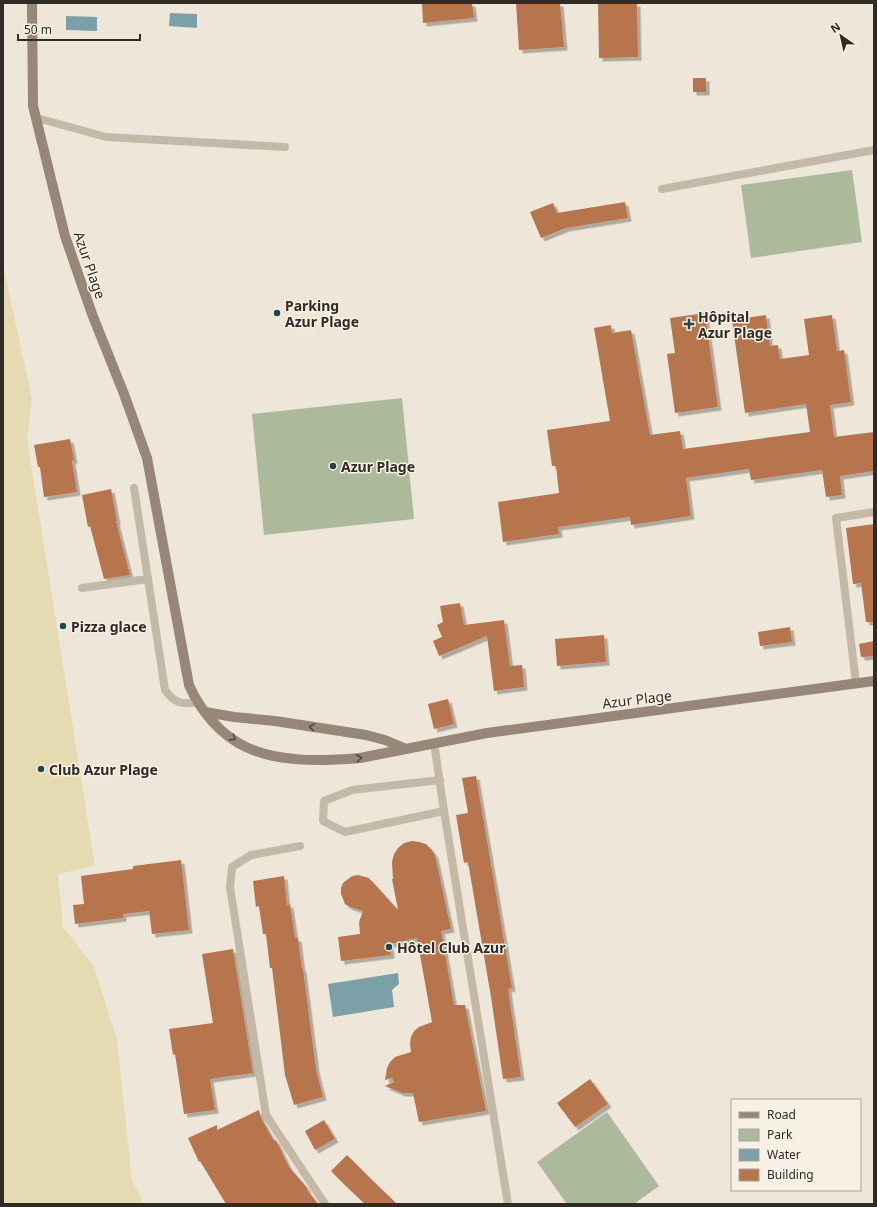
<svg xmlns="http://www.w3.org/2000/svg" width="877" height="1207" viewBox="0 0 877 1207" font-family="'Noto Sans',sans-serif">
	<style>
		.green { fill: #acba9b }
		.sand { fill: #e6dab3 }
		.water { fill: #7ca0a7 }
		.building { fill: #b7744e; filter: url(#shadow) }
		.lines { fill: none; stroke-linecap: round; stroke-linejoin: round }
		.lane { stroke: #c4b8a7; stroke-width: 8 }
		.secondary { stroke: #978779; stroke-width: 10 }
		.oneway { stroke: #50473f }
		.poi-dot { fill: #21454d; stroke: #f6f0e5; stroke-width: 1.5 }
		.labels { text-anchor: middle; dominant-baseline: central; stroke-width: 3; stroke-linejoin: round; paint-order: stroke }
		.street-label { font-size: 14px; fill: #312b26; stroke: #f6f0e5 }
		.poi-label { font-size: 14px; font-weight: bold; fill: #312b26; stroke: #f6f0e5; text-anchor: start }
	</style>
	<defs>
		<filter id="shadow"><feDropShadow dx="3.5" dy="3.5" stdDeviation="0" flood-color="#0004"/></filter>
	</defs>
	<rect width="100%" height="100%" fill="#ede6d9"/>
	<g class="green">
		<path d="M852 170 862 242 751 258 741 185Z"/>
		<path d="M402 398 414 519 264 535 252 414Z"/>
		<path d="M607 1112 659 1186 634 1204H567L537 1162Z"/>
	</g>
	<path class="sand" d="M3 265 32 399 27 439 95 866 58 874 63 927 94 967 117 1040 132 1181 144 1204H3Z"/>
	<g class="water">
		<path d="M170 13 197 14V28L169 26Z"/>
		<path d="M66 16 97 17V31L66 30Z"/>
		<path d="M398 973 399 984 392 990 394 1007 333 1017 328 984Z"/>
	</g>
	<g class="building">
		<path d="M422 3H472L474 18 423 23Z"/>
		<path d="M516 3H560L564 47 519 50Z"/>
		<path d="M598 3H637L638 57 599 58Z"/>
		<rect x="693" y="78" width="13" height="14"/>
		<path d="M625 202 628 218 566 228 541 238 530 212 553 203 557 213Z"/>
		<path d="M705 313 718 407 675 413 667 354 675 353 670 318Z"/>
		<path d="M766 315 770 346 778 345 780 359 809 355 804 319 832 315 837 351 844 350 851 402 830 405 834 437 874 432V471L840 476 842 495 826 497 822 470 751 480 749 469 686 478 691 516 631 525 630 517 558 527 559 534 503 542 498 502 559 493 556 466H552L547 430 610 421 594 328 611 325 612 333 631 330 650 435 680 431 683 449 810 432 806 404 745 413 732 320Z"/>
		<path d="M70 439 74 460 72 461 77 492 44 497 40 467H38L34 445Z"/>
		<path d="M111 489 117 521H116L130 575 104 579 90 526 88 527 82 495Z"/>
		<path d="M874 524V622H866L861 583 853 584 846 528Z"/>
		<path d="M460 603 464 625 504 620 510 666 522 665 524 687 494 691 487 636 439 656 433 641 442 637 437 625 443 622 440 606Z"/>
		<path d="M790 627 792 642 760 646 758 632Z"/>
		<path d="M604 635 606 662 557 666 555 639Z"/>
		<path d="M874 641V656L861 657 859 644Z"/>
		<path d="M448 699 454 724 434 729 428 704Z"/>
		<path d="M476 776 512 988 508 989 521 1077 503 1079 491 997 468 862 464 863 456 815 468 813 462 778Z"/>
		<path d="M412 841 419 842 426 844 431 849 435 855 451 929 441 931 454 1005H465L486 1111 419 1122 413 1093H402L385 1086 394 1082 392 1078 385 1080 387 1068 390 1062 395 1057 411 1052 410 1043 411 1037 414 1031 419 1027 432 1022 417 938 390 944 391 955 341 961 338 937 360 934 359 922 363 911 350 907 345 904 341 894V888L343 883 352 876 358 875 369 878 398 910 392 879H393L392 862 394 854 398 848 404 843Z"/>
		<path d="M181 860 189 930 152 934 149 911 123 914V918L75 924 73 905 84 904 81 876 133 869V866Z"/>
		<path d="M284 876 287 905 290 904 295 938H298L302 969H303L316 1069 323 1097 294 1105 285 1075 272 968H270L266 934H263L259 906 256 907 253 881Z"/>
		<path d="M233 949 253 1073 210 1079 215 1110 184 1114 175 1054 173 1055 169 1029 213 1023 202 954Z"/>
		<path d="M590 1079 608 1104 575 1127 557 1103Z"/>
		<path d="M259 1110 261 1118 274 1141 276 1140 277 1142 289 1167 308 1189 307 1190 318 1204H226L200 1161 199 1162 188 1138 217 1125V1130Z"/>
		<path d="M324 1120 335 1139 315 1150 305 1131Z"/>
		<path d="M347 1155 370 1178 397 1204H365L346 1186 331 1171Z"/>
	</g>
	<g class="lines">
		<g class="lane">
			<path d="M37 118 106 137 285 147"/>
			<path d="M662 189 874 150"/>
			<path d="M134 488 148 579"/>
			<path d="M82 588 148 579 165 690C174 703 182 705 197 702"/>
			<path d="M856 683 836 518 874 512"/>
			<path d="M434 743 444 811"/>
			<path d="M440 780 352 790 324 801 323 821 345 832 444 811 508 1204"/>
			<path d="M300 846 251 855 232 867 230 887 266 1115 325 1204"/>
		</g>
		<g class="secondary">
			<path d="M32 3 33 106 65 236 92 314 124 394 147 458 189 685C200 710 220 735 246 747 280 763 323 761 360 758L487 733 874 681"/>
			<path d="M205 712 234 717 275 721 366 735 385 740 404 748"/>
		</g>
	</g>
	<defs><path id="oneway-chevron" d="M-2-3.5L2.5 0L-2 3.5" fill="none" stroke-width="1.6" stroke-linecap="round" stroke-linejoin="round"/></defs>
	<g class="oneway">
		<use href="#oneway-chevron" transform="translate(312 727) rotate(-171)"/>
		<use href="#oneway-chevron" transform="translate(233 738) rotate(33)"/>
		<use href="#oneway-chevron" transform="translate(359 758) rotate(-7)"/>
	</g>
	<g class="poi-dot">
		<circle cx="277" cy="313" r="4"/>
		<path d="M687 318h4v4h4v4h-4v4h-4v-4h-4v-4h4z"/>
		<circle cx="333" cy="466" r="4"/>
		<circle cx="63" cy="626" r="4"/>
		<circle cx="41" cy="769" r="4"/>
		<circle cx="389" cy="947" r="4"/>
	</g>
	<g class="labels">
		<g class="street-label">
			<text transform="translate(90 265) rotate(71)">Azur Plage</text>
			<text transform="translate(637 699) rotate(-7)">Azur Plage</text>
		</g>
		<g class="poi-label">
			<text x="285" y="305">Parking<tspan x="285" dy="16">Azur Plage</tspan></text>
			<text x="698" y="316">Hôpital<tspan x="698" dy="16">Azur Plage</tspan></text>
			<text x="341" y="466">Azur Plage</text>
			<text x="71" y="626">Pizza glace</text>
			<text x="49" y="769">Club Azur Plage</text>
			<text x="397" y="947">Hôtel Club Azur</text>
		</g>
	</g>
	<rect width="877" height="1207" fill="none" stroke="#312b26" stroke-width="8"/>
	<rect x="731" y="1099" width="130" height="92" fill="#f6f0e5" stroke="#a7a199"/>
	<rect x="739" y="1112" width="20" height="6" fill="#978779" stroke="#a7a199"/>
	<text x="767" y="1119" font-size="12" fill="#312b26">Road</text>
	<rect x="739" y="1129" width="20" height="12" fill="#acba9b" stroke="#a7a199"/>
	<text x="767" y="1139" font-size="12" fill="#312b26">Park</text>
	<rect x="739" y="1149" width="20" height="12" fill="#7ca0a7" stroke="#a7a199"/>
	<text x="767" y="1159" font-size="12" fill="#312b26">Water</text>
	<rect x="739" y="1169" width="20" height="12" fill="#b7744e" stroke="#a7a199"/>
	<text x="767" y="1179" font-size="12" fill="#312b26">Building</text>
	<g transform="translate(841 36) rotate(326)" stroke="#f6f0e5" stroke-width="3" paint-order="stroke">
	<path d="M0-3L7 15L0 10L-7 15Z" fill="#312b26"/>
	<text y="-6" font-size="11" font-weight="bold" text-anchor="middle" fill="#312b26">N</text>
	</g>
	<path d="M18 34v6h122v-6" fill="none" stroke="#312b26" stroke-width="2"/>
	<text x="24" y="34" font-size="12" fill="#312b26" stroke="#f6f0e5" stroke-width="3" paint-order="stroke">50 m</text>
</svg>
